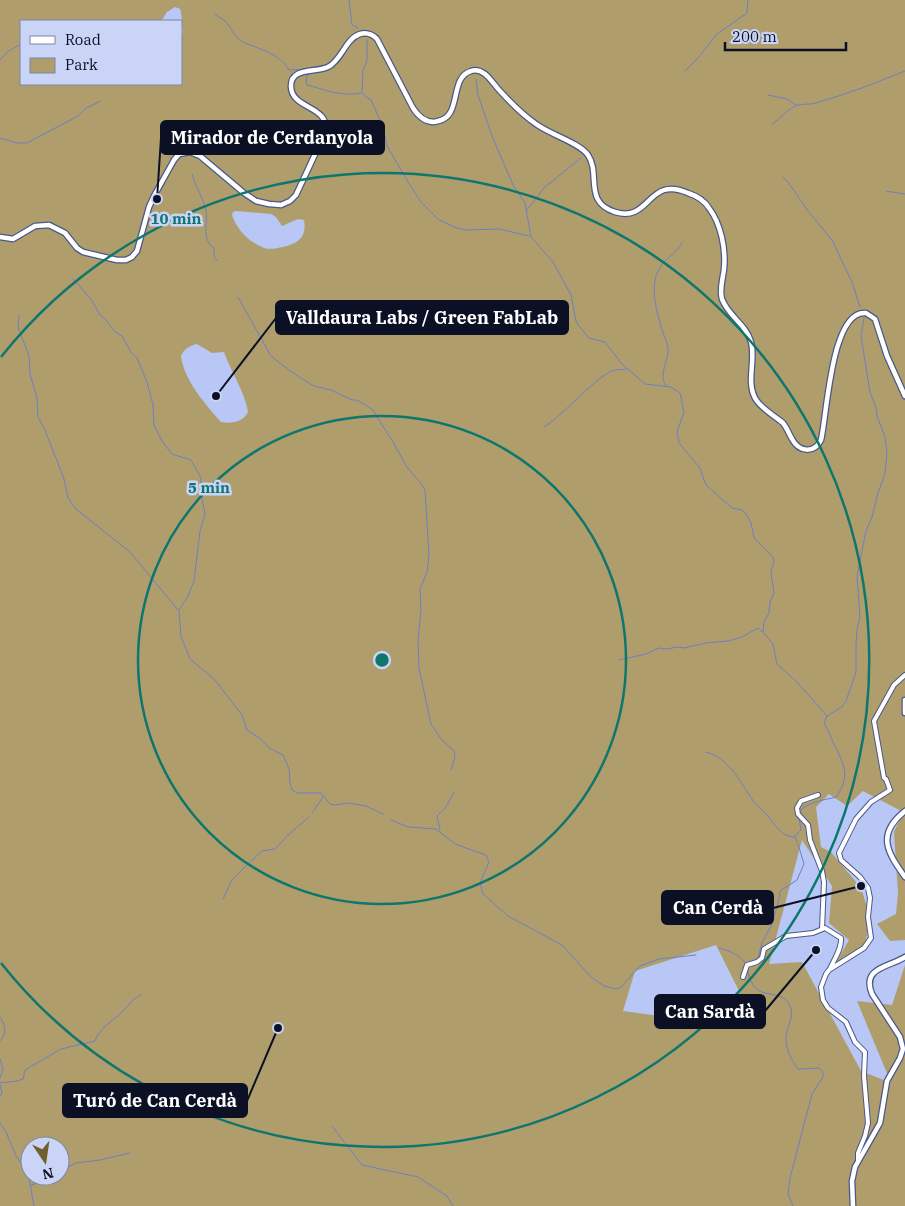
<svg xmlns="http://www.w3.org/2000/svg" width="905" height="1206" viewBox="0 0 905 1206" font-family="'IBM Plex Serif',serif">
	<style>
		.green { fill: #af9e6c; fill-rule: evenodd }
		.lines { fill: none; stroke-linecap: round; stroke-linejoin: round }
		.stream { stroke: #6d7fc4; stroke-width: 1 }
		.minor-casing { stroke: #4a578a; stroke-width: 6 }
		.tertiary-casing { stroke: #4a578a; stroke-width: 7 }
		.minor { stroke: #fff; stroke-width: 4 }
		.tertiary { stroke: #fff; stroke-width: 4.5 }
		.ring { fill: none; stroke: #0f766e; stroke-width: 2.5 }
		.centre { fill: #0f766e; stroke: #c9d4f7; stroke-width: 2.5 }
		.ring-label { font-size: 15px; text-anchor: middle; font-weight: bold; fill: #0f766e; stroke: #c9d4f7; stroke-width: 5; stroke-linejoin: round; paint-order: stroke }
		.leader { fill: none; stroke: #0b1024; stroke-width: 2 }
		.callout-dot { fill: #0b1024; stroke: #c9d4f7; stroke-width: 2 }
		.callout { fill: #0b1024; stroke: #0b1024; stroke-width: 2 }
		.callout-label { font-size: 18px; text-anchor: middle; font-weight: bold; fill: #fff }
	</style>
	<rect width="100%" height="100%" fill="#b8c7f5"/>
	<path class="green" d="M0 0H905V940L890 941 877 924 896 914 898 893 894 832 903 812 863 791 847 806 829 794 816 807 821 847 831 852 861 888 870 916 865 946 834 966 849 940 829 923 832 886 802 840 769 964 802 962 861 1071 891 1083 857 1001 892 1005 905 965V1206H0ZM175 7 180 9 181 12 183 32 181 38V84H21V21H161L167 12ZM236 211 271 214 276 217 282 226 298 219 304 220C307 237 299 243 283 247 277 248 270 250 264 248 249 242 237 230 232 215L233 212ZM197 344 212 353 224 352C230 369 246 395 248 412 243 422 232 424 221 422 205 404 184 380 181 356 183 350 190 345 197 344ZM716 945 740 993 696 1021 623 1011 635 971ZM30 1146H60V1176H30Z"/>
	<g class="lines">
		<g class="stream">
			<path d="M349 0 352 25 358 28"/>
			<path d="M215 14C218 17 222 19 225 21 232 28 232 35 243 42 258 49 280 53 289 70L309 69"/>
			<path d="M367 40V61L363 70 362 92 366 97 371 100 383 127 387 146 408 182 421 202 439 220 457 228 466 230 499 229 529 236"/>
			<path d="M0 60 7 52 21 44"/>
			<path d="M685 71 698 58 717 34 747 13 748 0"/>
			<path d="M308 73 306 81 307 85C326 90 342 97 361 93"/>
			<path d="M476 79 478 95 492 136 513 185 525 203 531 237 553 262 564 282 571 295 576 321 579 326 589 338 605 342 621 363 645 384 671 387 680 393 684 412 677 432 679 443 700 468 705 483 708 487 732 508 742 510 746 514 751 523 754 538 773 557 774 562 771 572 774 593 770 602 769 613 764 622 763 632 773 644 777 664 797 682 827 716"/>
			<path d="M768 95 787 99 796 105"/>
			<path d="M772 124C779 119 786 112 793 107 800 103 809 105 816 103 847 94 876 83 905 71"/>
			<path d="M0 138 17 143H27L78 116 85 109 100 101"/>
			<path d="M192 174C195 187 204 198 206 211 208 223 201 240 214 248V257L218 261"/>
			<path d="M783 177 788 182 808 211 832 240 852 282 860 307"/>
			<path d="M886 191 905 194"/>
			<path d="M527 210 545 187 581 158"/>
			<path d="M73 279 91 299 100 315 106 320 114 331 122 336 131 352 137 358 147 382 153 405 154 425 162 441 172 454 191 460 201 478 200 489 205 514 200 531 194 581 187 598 179 610"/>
			<path d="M238 297 271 356 290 371 314 386 331 390 352 400H357L372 409 393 442 407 467 422 485 425 490 429 554 427 572 420 589 421 610 418 640 419 668 431 724 441 739 454 751 455 757 451 770"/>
			<path d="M19 315 18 327 29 356 30 374 37 398 38 417 45 430 64 479 68 498 76 509 130 552 178 610"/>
			<path d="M666 386C658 374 669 361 668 348 667 341 664 336 662 330 657 312 649 287 659 269 664 259 676 254 682 243"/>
			<path d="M544 427C564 415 598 374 615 370 619 369 624 370 627 369"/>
			<path d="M179 611 181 636 190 659 215 680 242 715 247 730 261 739 269 748 283 755 289 769 290 783 292 790 297 793H321L330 804 335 805 348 803 366 806 383 814"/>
			<path d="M619 660 646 654 659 648 666 649 678 647 684 648 706 643 728 641 742 637 758 628 763 632"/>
			<path d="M827 716 842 707 846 701 856 672V644L857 629 860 617 857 576 866 531 872 517 878 493 885 474 887 453 885 437 877 416 876 408 870 392 861 336 864 318"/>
			<path d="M706 752C730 758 741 784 754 802 758 807 764 811 768 816 775 825 782 837 794 837"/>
			<path d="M799 812C806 802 825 800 836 797 852 776 843 763 833 742 830 736 828 729 824 723L827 716"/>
			<path d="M312 813 323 797"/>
			<path d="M391 820 408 827 436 829 455 844 486 855 489 862 480 883 483 894 508 916 562 945 591 977 604 986 615 989 620 988 640 966 659 959 696 955"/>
			<path d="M440 830 437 816 446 807 454 792"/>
			<path d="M794 837 801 830 799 818"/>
			<path d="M795 837 797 842"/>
			<path d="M223 899 232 880 246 866 262 851 275 849 288 835 309 817"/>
			<path d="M719 948C730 951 739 954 746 964"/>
			<path d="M746 964 758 958 762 943 772 924 779 899 780 891 797 880 804 864 798 844"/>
			<path d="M747 968C749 973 749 979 752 983 760 1000 782 988 790 1006 795 1017 787 1025 786 1036 785 1048 791 1060 798 1069L819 1068 823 1072V1077L812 1094 790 1178 788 1194 793 1206"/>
			<path d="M0 1017C6 1025 7 1034 0 1041"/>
			<path d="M0 1059 3 1069 0 1078"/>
			<path d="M0 1083 17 1081 23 1079 25 1070 61 1049 95 1041 97 1036 104 1027 118 1016 134 999 141 995"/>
			<path d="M0 1085 2 1093 0 1096"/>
			<path d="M0 1123 6 1132 16 1156 28 1173 34 1206"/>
			<path d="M332 1126 362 1165 418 1177 447 1196 453 1206"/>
			<path d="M60 1171 76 1163 100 1160 130 1153"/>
			<path d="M31 1185 47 1180 53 1176"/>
		</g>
		<g class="minor-casing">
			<g id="minor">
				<path d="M818 795 801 801 797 808 798 814 808 825 810 840 822 871 824 882 822 929"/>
				<path d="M743 977 747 965 757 962 762 958 764 949 786 936 813 933 825 928 841 938C842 949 834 959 830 969"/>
				<path d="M858 1161V1153L865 1136 868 1123 864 1076 865 1052 855 1042 846 1022 828 1008 823 1000 821 987 826 974 829 970 864 948 871 938 868 917 870 898 868 888 860 877 841 860 839 853 856 819 871 802 890 790 886 779 884 778 874 721 894 685 905 675"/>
			</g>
		</g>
		<g class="tertiary-casing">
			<g id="tertiary">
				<path d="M0 237 13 239 35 226 49 225 65 233 77 248 83 252 117 260H126L132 257 137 251 149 207 154 196 174 160 179 154 190 152 200 156 244 193 256 201 269 204 281 205 290 201 296 195 325 133C331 105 292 110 291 87 290 67 315 73 328 67 342 60 345 39 360 34 367 32 372 34 377 39L413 108C418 116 424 122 434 122 441 121 447 118 450 113 458 100 454 76 471 71 476 69 481 71 485 74 491 79 495 86 500 91 511 103 523 115 536 124 549 134 580 143 588 155 601 174 583 202 615 212 651 223 647 175 688 193 697 196 704 200 709 208 721 224 726 249 724 269 723 279 719 289 722 299 728 316 746 324 751 342 756 360 746 381 755 398 761 409 774 415 783 423 787 428 789 434 792 439 799 452 814 454 821 440 827 416 831 309 866 313L875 319 887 356 905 396"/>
				<path d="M905 700V713"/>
				<path d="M905 811C876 834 887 852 905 877"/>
				<path d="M853 1206 852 1181 855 1167 880 1123 887 1081 900 1058 903 1049 900 1037 872 994C861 967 890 967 905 957"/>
			</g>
		</g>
		<use href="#minor" class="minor"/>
		<use href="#tertiary" class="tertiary"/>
	</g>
	<g class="ring">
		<circle cx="382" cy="660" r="244"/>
		<path d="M1 357A487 487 0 1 1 1 963"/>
	</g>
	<circle cx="382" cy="660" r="8" class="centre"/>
	<g class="ring-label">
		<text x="176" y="224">10 min</text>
		<text x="209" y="493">5 min</text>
	</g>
	<path class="leader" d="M157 199L161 138M216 396L276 318M861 886L773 908M816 950L765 1011M278 1028L247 1101"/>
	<g class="callout-dot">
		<circle cx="157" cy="199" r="5"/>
		<circle cx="216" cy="396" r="5"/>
		<circle cx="861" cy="886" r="5"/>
		<circle cx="816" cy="950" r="5"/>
		<circle cx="278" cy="1028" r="5"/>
	</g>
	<g class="callout">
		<rect x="161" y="121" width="223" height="33" rx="5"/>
		<rect x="276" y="301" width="292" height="33" rx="5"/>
		<rect x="662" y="891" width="111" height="33" rx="5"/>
		<rect x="655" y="995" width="110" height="33" rx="5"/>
		<rect x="63" y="1084" width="184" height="33" rx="5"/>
	</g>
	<g class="callout-label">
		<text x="272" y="144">Mirador de Cerdanyola</text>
		<text x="422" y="324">Valldaura Labs / Green FabLab</text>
		<text x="718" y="914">Can Cerdà</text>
		<text x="710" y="1018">Can Sardà</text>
		<text x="155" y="1107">Turó de Can Cerdà</text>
	</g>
	<rect x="20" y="20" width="162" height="65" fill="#c9d4f7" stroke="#7d86a3"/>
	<rect x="30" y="36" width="25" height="8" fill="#ffffff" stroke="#7d86a3"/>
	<text x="65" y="45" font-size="15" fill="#0b1024">Road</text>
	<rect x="30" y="58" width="25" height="15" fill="#af9e6c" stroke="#7d86a3"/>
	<text x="65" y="70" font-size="15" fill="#0b1024">Park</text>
	<g transform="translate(45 1161) rotate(167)"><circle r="24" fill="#c9d4f7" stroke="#7d86a3"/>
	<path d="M0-4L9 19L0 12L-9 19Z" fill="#70602e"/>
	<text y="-8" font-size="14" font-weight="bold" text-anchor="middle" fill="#0b1024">N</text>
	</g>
	<path d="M725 42v8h121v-8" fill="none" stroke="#0b1024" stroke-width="2.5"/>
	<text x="732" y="42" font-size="15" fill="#0b1024" stroke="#c9d4f7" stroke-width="4" paint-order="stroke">200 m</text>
</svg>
